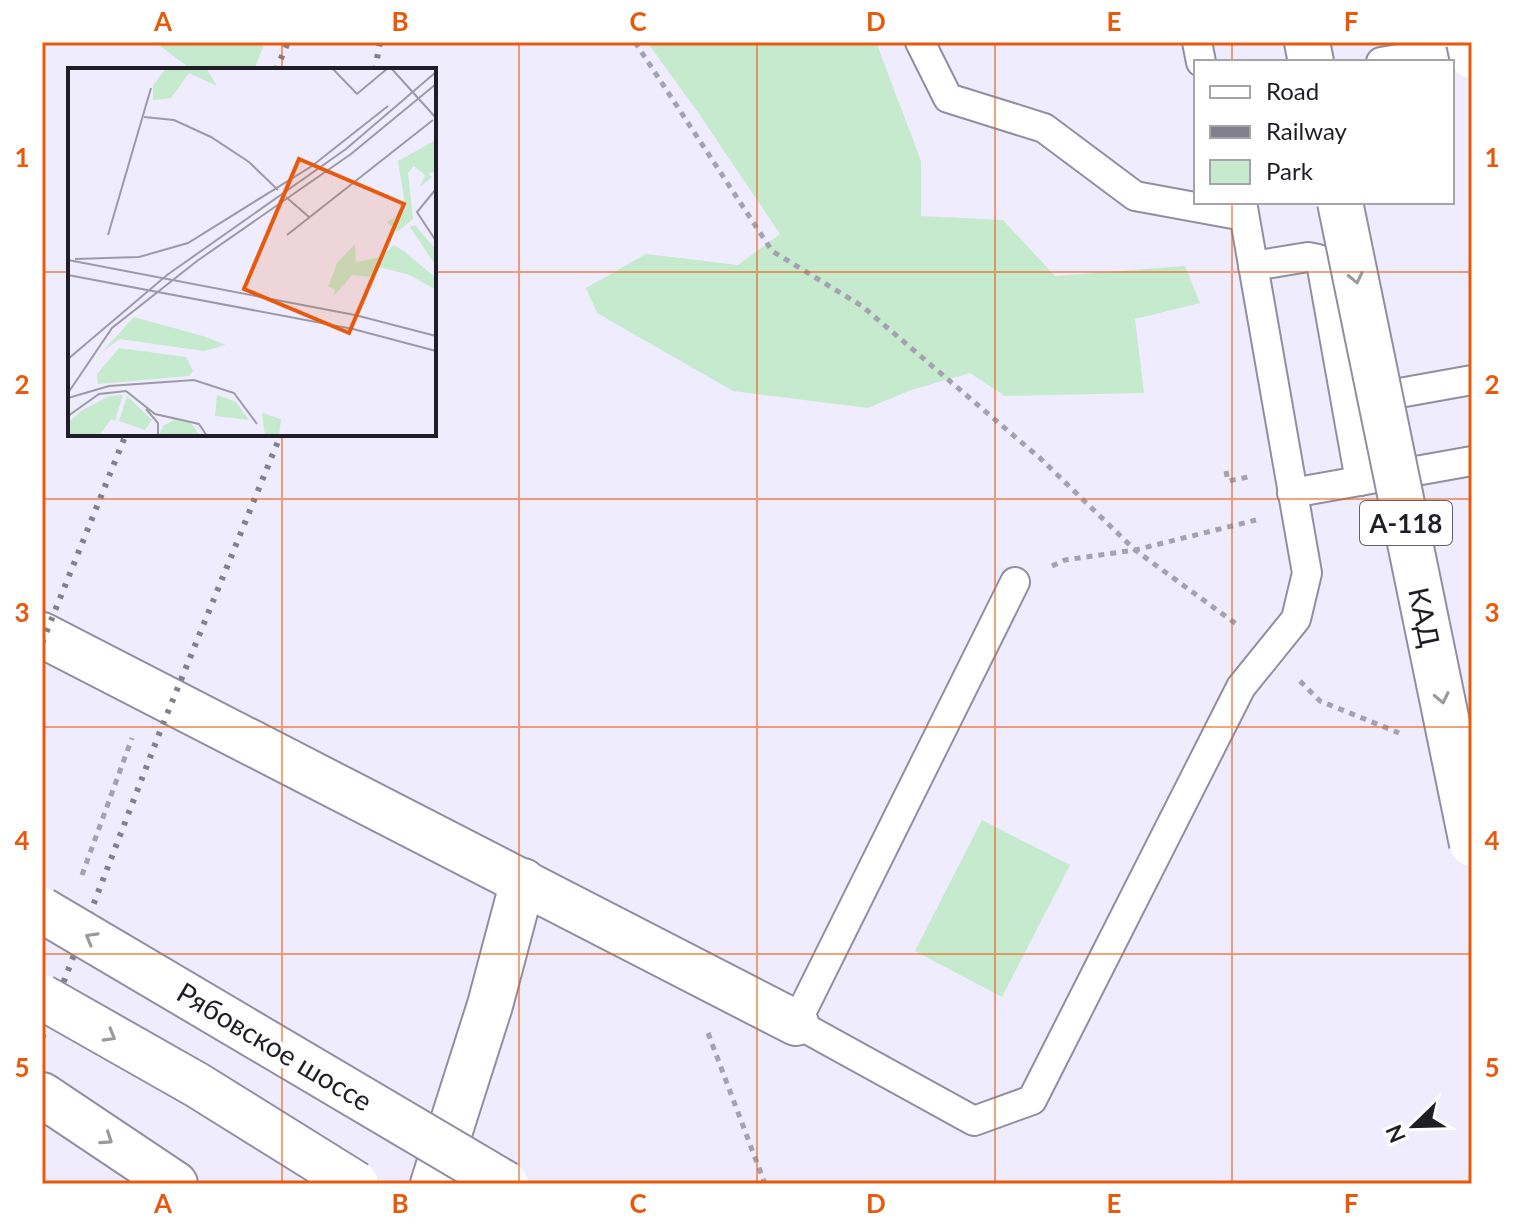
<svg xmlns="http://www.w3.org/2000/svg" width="1514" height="1226" viewBox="0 0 1514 1226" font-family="Lato,sans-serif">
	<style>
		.green { fill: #c5eace }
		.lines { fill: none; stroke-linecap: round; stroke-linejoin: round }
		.lane-casing { stroke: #918ea1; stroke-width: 32 }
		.street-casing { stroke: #918ea1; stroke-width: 48 }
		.secondary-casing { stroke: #918ea1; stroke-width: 48 }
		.highway-casing { stroke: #918ea1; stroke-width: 48 }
		.path { stroke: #a4a1b0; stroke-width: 5; stroke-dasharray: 6 6; stroke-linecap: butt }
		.lane { stroke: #fff; stroke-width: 28 }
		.street { stroke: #fff; stroke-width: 44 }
		.secondary { stroke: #fff; stroke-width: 44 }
		.highway { stroke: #fff; stroke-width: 44 }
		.rail { stroke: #82808c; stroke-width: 6; stroke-dasharray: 4 8; stroke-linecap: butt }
		.secondary-bridge-casing { stroke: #918ea1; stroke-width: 48; stroke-linecap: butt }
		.highway-bridge-casing { stroke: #918ea1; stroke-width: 48; stroke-linecap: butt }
		.secondary-bridge { stroke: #fff; stroke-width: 44 }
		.highway-bridge { stroke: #fff; stroke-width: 44 }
		.oneway { stroke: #9a9a9d }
		.grid { fill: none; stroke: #e8590c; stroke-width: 2; stroke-opacity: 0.55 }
		.labels { text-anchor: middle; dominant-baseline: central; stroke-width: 8; stroke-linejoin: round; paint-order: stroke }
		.shield { fill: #fff; stroke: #626267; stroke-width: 2 }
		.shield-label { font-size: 26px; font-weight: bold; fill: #1f1e26 }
		.street-label { font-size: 28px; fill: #1f1e26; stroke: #fff }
		.inset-road { fill: none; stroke: #9c9aa8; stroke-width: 2 }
		.view { fill: #e8590c; fill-opacity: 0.15; stroke: #e8590c; stroke-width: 4 }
		.inset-edge { fill: none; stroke: #1f1e26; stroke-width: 4 }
		.neatline { fill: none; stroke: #e8590c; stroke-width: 3 }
		.grid-label { font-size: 26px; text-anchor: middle; font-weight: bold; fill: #e8590c }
	</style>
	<rect width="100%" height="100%" fill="#efecfe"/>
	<g class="green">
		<path d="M155 42H265L254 70H192Z"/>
		<path d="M647 42H876L921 161V216L1003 220 1055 276 1185 266 1200 303 1135 319 1144 393 1005 396 970 373 911 390 868 408 733 391 597 313 586 288 646 254 738 265 780 234 697 111Z"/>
		<path d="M982 820 1070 865 1002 997 915 951Z"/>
	</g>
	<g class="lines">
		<g class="lane-casing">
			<g id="lane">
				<path d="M920 42 948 98 1044 128 1135 196 1244 216"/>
				<path d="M1197 42 1201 62"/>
				<path d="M1381 62 1472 46"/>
				<path d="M1253 266 1308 257 1318 259 1322 268 1360 481"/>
				<path d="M1366 399 1472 380"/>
				<path d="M1292 493 1472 461"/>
				<path d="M1015 582 796 1023 974 1121 1032 1100 1241 687 1296 619 1307 573 1242 202"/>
			</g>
		</g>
		<g class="street-casing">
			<g id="street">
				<path d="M42 635 796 1023"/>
				<path d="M433 1184 490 1005 523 881"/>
			</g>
		</g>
		<g class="secondary-casing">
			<path id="secondary" d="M42 1095 175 1184"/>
		</g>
		<g class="highway-casing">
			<path id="highway" d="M1307 42 1311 62"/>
		</g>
		<g class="path">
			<path d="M635 42 772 251 862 306 1041 459 1135 550 1239 626"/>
			<path d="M1226 471 1228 481 1248 477"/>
			<path d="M1052 566 1065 560 1135 550 1256 520"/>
			<path d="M1300 681 1320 701 1399 733"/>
			<path d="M82 875 132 738"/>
			<path d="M708 1033 765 1184"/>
		</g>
		<use href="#lane" class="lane"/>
		<use href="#street" class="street"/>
		<use href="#secondary" class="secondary"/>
		<use href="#highway" class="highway"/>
		<g class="rail">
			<path d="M276 70 288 42"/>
			<path d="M375 70 380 42"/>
			<path d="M42 643 126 434"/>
			<path d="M42 1038 161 729 281 434"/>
		</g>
		<g class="secondary-bridge-casing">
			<g id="secondary-bridge">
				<path d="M42 910 506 1184"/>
				<path d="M42 997 197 1085 356 1184"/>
			</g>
		</g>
		<g class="highway-bridge-casing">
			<g id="highway-bridge">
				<path d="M1469 42 1472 56"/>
				<path d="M1340 202 1472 844"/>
			</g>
		</g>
		<use href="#secondary-bridge" class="secondary-bridge"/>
		<use href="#highway-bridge" class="highway-bridge"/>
	</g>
	<defs><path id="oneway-chevron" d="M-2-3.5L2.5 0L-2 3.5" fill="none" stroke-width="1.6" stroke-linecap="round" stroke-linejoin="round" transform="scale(2)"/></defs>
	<g class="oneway">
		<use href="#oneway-chevron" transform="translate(1356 278) rotate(78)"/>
		<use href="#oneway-chevron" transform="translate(1442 698) rotate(78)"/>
		<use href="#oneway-chevron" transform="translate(91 938) rotate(-150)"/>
		<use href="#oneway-chevron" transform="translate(110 1036) rotate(30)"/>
		<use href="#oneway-chevron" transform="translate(107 1139) rotate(34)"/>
	</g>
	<path class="grid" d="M282 42V70M519 42V1184M757 42V1184M995 42V1184M1232 42V62M1232 202V1184M42 272H70M434 272H1472M282 434V1184M42 499H1472M42 727H1472M42 954H1472"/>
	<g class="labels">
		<rect class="shield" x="1360" y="501" width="92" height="44" rx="6"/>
		<g class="shield-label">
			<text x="1406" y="523">А-118</text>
		</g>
		<g class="street-label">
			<text transform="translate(1425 617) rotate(78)">КАД</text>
			<text transform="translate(275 1046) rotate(31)">Рябовское шоссе</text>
		</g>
	</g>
	<g transform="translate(68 68)">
		<rect width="368" height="368" fill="#efecfe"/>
		<path d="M98 0H138L149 18 121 5 103 30 85 32V18ZM368 72V104L360 105 364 109 352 119 357 107 346 98 340 105 345 151 329 164 319 154 338 142 330 93ZM347 157 368 182V198L342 159ZM287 176 288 194 313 189 326 177 337 184 368 210V222L342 207 311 199 301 209 284 207 266 228 267 221 260 219 269 195ZM66 249 138 269 158 277 136 283 52 271 35 283ZM51 280 118 289 125 303 121 308 30 316 29 306ZM55 327 47 353 43 351 31 368H0V355L13 343 41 328ZM149 327 168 334 181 352 147 348ZM59 328 84 352 77 362 51 353ZM194 345 213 351 211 368H197ZM106 352 123 355 132 368H91L95 358Z" fill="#c5eace"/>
		<path class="inset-road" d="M264 0 289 26 320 0M323 0 368 50M76 49 106 52 143 69 181 94 210 122M368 121 349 144 368 173M218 129 241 149M40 167 83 20M219 167 365 52M7 191 71 189 120 175 244 98 320 38M0 192 287 247 368 268M0 207 285 261 368 283M0 291 99 207 278 81 368 4M0 325 44 260 129 193 283 86 368 16M0 330 41 318 126 312 166 325 189 356M78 341 90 355V368M0 348 31 326 58 323 87 346 131 356 139 368"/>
		<path class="view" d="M231 91 336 136 281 265 176 221Z"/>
		<rect width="368" height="368" class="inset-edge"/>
	</g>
	<rect width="1514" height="1226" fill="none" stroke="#ffffff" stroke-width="88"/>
	<rect x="1194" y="60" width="260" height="144" fill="#ffffff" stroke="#a5a5a8" stroke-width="2"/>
	<rect x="1210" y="86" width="40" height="12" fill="#ffffff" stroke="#a5a5a8" stroke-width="2"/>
	<text x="1266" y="100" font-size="24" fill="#1f1e26">Road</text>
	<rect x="1210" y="126" width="40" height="12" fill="#82808c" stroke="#a5a5a8" stroke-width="2"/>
	<text x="1266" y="140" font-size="24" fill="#1f1e26">Railway</text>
	<rect x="1210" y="160" width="40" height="24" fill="#c5eace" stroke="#a5a5a8" stroke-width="2"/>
	<text x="1266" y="180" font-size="24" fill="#1f1e26">Park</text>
	<g transform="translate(1414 1126) rotate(247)" stroke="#ffffff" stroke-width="6" paint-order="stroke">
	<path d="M0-6L14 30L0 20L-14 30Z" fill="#1f1e26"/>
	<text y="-12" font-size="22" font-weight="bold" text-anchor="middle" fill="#1f1e26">N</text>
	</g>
	<rect x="44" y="44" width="1426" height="1138" class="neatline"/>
	<g class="grid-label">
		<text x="163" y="31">A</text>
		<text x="400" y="31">B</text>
		<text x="638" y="31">C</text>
		<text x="876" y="31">D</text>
		<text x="1114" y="31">E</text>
		<text x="1351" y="31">F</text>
		<text x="22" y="167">1</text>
		<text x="1492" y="167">1</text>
		<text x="22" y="394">2</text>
		<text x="1492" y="394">2</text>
		<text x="22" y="622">3</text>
		<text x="1492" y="622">3</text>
		<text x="22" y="850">4</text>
		<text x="1492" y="850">4</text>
		<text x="22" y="1077">5</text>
		<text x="1492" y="1077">5</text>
		<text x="163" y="1213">A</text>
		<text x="400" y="1213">B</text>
		<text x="638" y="1213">C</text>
		<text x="876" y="1213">D</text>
		<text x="1114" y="1213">E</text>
		<text x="1351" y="1213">F</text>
	</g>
</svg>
